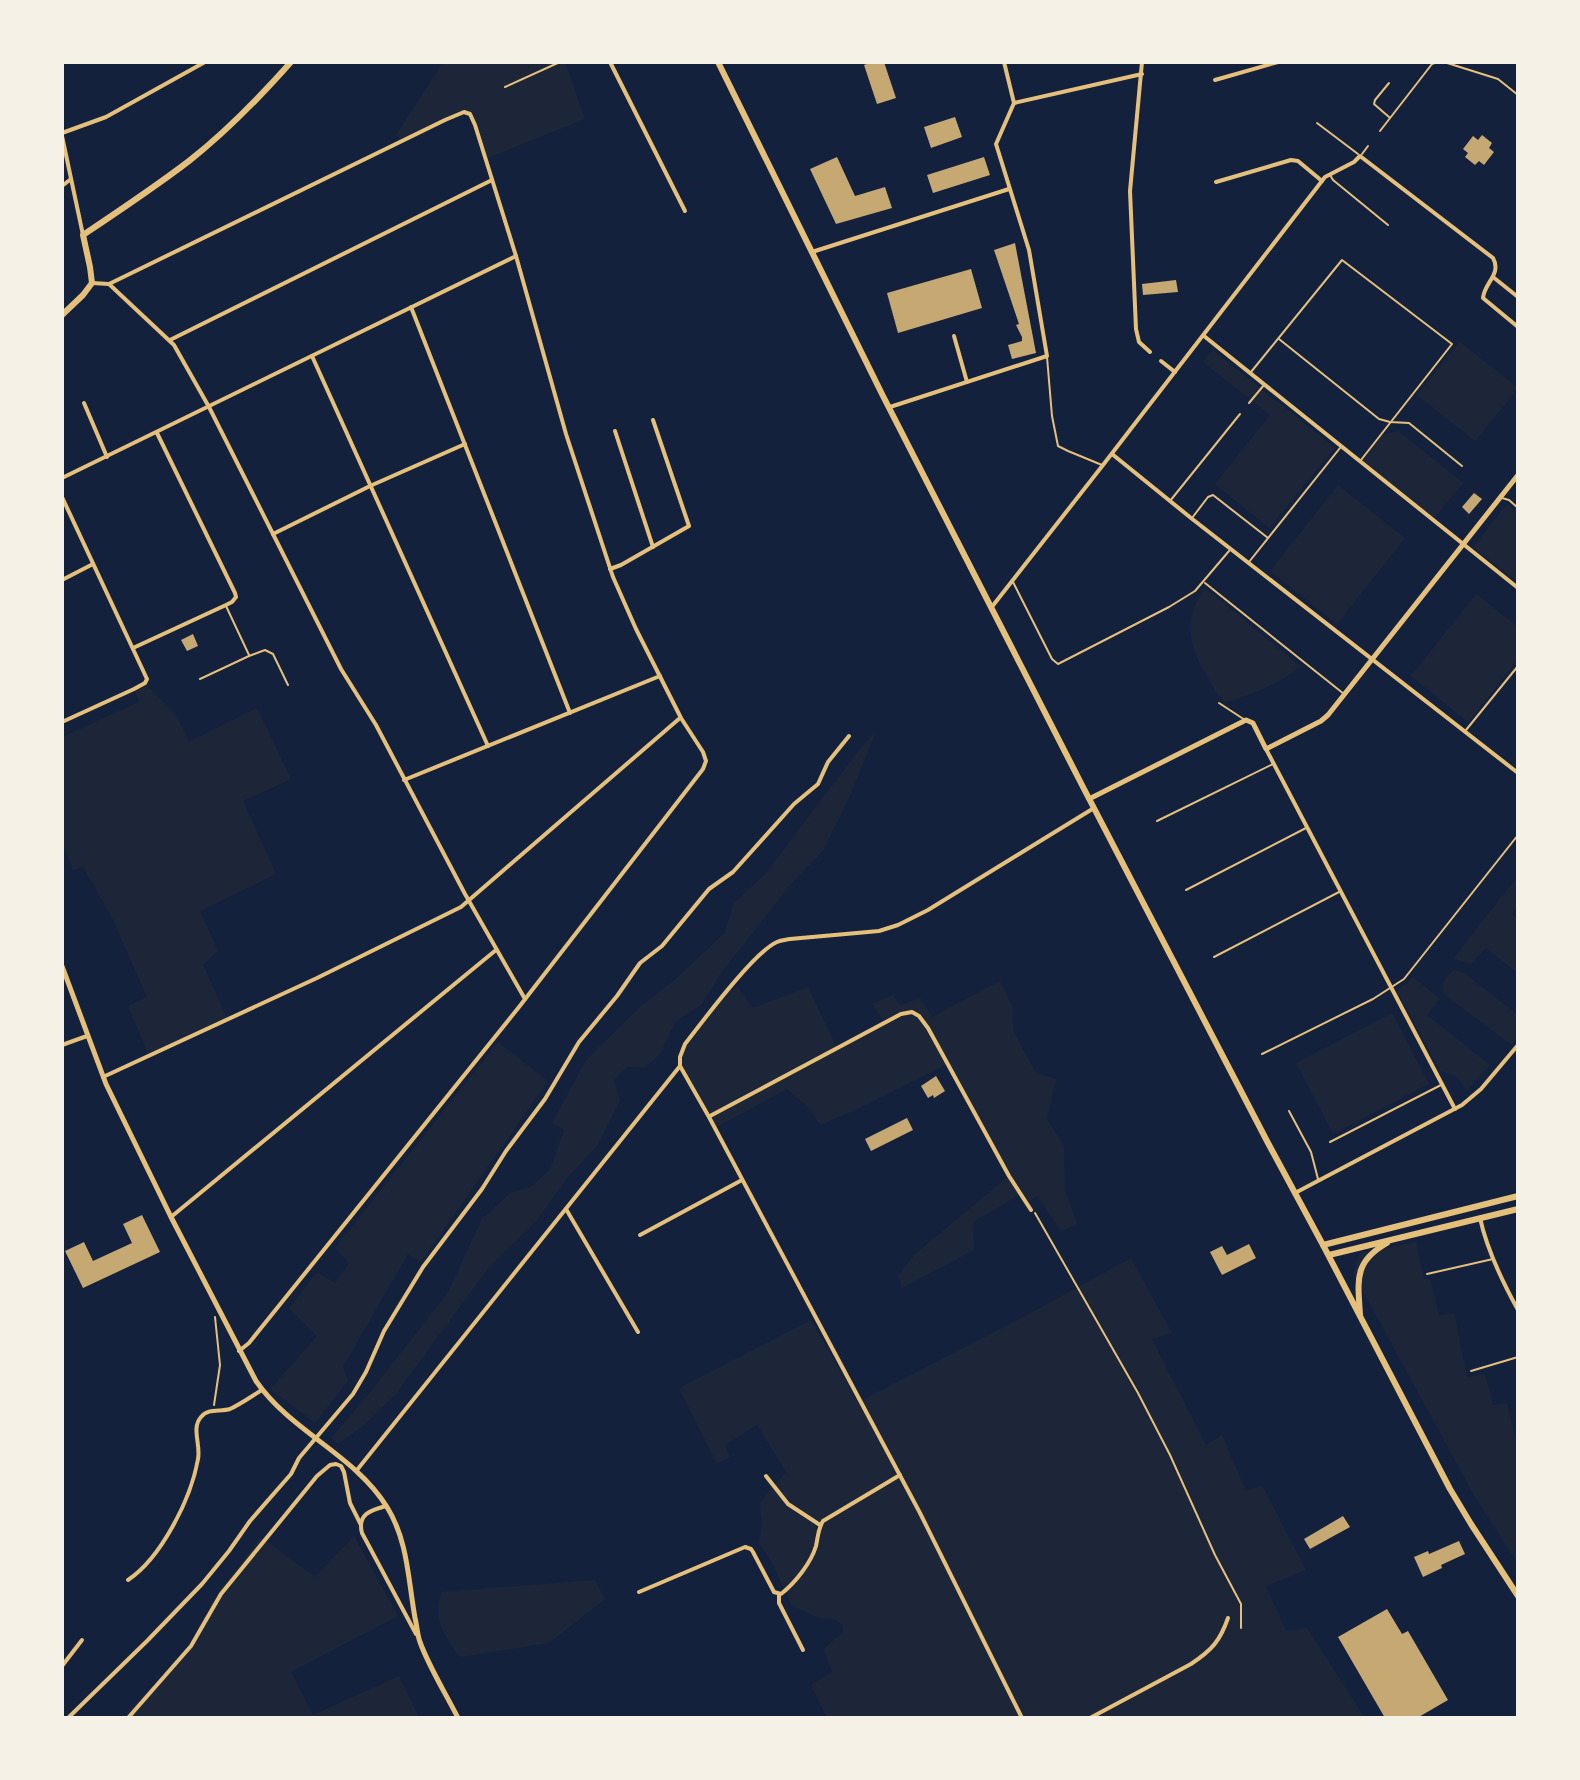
<svg xmlns="http://www.w3.org/2000/svg" width="1580" height="1780" viewBox="0 0 1580 1780" font-family="Mulish,sans-serif">
	<style>
		.green { fill: #1d2539 }
		.building { fill: #c6a872 }
		.lines { fill: none; stroke-linecap: round; stroke-linejoin: round }
		.path { stroke: #e5c07b; stroke-width: 2 }
		.service { stroke: #e5c07b; stroke-width: 2 }
		.minor { stroke: #e5c07b; stroke-width: 4 }
		.tertiary { stroke: #e5c07b; stroke-width: 5 }
		.secondary { stroke: #e5c07b; stroke-width: 6 }
	</style>
	<rect width="100%" height="100%" fill="#14213d"/>
	<g class="green">
		<path d="M437 62H565L585 119 485 159 472 119 464 112 402 141 396 135 441 65Z"/>
		<path d="M1460 342 1518 388 1475 441 1417 395Z"/>
		<path d="M1213 350 1335 448 1269 528 1215 484 1270 415 1203 362Z"/>
		<path d="M1398 431 1463 483 1434 518 1362 460 1382 435Z"/>
		<path d="M1338 485 1405 538 1337 624 1270 571Z"/>
		<path d="M1507 504 1518 512V582L1473 547Z"/>
		<path d="M1204 587 1300 666C1281 684 1250 695 1225 702 1216 695 1212 685 1207 676 1187 643 1185 621 1204 587Z"/>
		<path d="M1476 594 1518 627V660L1468 722 1411 676Z"/>
		<path d="M145 683 178 718 189 742 257 708 291 779 243 801 276 874 200 911 218 951 203 965 228 1020 149 1056 128 1006 147 997 112 918 83 867 73 870 62 841V737L139 702 134 689Z"/>
		<path d="M876 732 850 796 823 851 791 884 721 973 702 1004 676 1021 660 1054 646 1067H627L614 1080 620 1100 597 1146 568 1177 537 1220 489 1267 396 1394 363 1426 338 1444 331 1438 367 1396 447 1294 482 1219 510 1193 531 1187 550 1169 564 1130 552 1123 586 1060 641 1006 677 978 724 933 734 903 767 872 827 792 864 744Z"/>
		<path d="M1518 876V906L1512 914 1518 920V973L1486 948 1471 964 1453 959Z"/>
		<path d="M1454 970 1464 973 1518 1015V1037L1512 1045 1445 995C1441 983 1444 978 1454 970Z"/>
		<path d="M1413 977 1440 999 1427 1015 1490 1065 1467 1090 1456 1076 1440 1071 1397 991Z"/>
		<path d="M1000 981 1012 1006 1014 1032 1036 1073 1056 1079 1047 1119 1064 1146 1065 1190 1077 1224 1061 1231 1037 1196 1025 1204 1019 1195 973 1222 974 1250 902 1288 898 1276 915 1254 1009 1176 947 1064 853 1111 820 1125 809 1108 787 1089 715 1128 680 1066V1057L685 1044 727 992 738 987 753 1008 808 987 836 1046 883 1020 872 1004 893 995 900 1005 920 998 932 1017Z"/>
		<path d="M1392 1013 1429 1084 1333 1134 1296 1063Z"/>
		<path d="M498 1042 548 1081 421 1262 408 1254 343 1367 348 1381 315 1423 270 1389 317 1336 289 1308 317 1272 335 1283 349 1263 335 1248Z"/>
		<path d="M1416 1242 1424 1279H1430L1439 1315 1454 1313 1467 1377 1485 1374 1493 1405 1507 1403 1518 1449V1564L1476 1499 1353 1273 1360 1253Z"/>
		<path d="M1131 1258 1172 1333 1152 1339 1206 1445 1222 1435 1246 1491 1262 1485 1306 1570 1266 1586 1286 1631 1307 1628 1365 1718H827L811 1685 832 1672 823 1649 837 1637 843 1634 842 1625 834 1619 818 1618 791 1605 772 1563 759 1543 762 1526 760 1502 786 1472 757 1425 725 1445 730 1457 717 1464 679 1388 811 1320 858 1402 1027 1315Z"/>
		<path d="M354 1536 398 1616 291 1672 313 1715 399 1676 418 1715 411 1718H122L186 1651 214 1598 261 1537 315 1577Z"/>
		<path d="M595 1580 605 1599 549 1643 460 1657C443 1633 433 1622 441 1592Z"/>
	</g>
	<g class="building">
		<path d="M872 62H884L896 98 877 104 864 65Z"/>
		<path d="M955 117 962 137 931 148 924 127Z"/>
		<path d="M1482 135 1492 143 1489 148 1494 152 1484 165 1479 161 1475 165 1465 157 1468 153 1463 149 1473 136 1478 140Z"/>
		<path d="M837 157 855 196 885 187 892 208 836 224 810 169Z"/>
		<path d="M984 157 990 175 933 193 927 175Z"/>
		<path d="M1015 243 1036 353 1012 359 1008 345 1022 341V337L1016 325 1019 324 994 250Z"/>
		<path d="M971 269 982 308 898 333 887 293Z"/>
		<path d="M1176 280 1178 292 1143 295 1142 284Z"/>
		<path d="M1474 493 1482 499 1469 514 1462 507Z"/>
		<path d="M193 634 198 646 187 651 181 640Z"/>
		<path d="M936 1076 945 1091 934 1098 933 1095 928 1098 921 1086Z"/>
		<path d="M907 1118 913 1130 871 1151 865 1139Z"/>
		<path d="M142 1215 160 1252 83 1288 65 1251 84 1242 93 1261 132 1243 123 1224Z"/>
		<path d="M1249 1244 1256 1258 1222 1275 1210 1252 1222 1246 1227 1255Z"/>
		<path d="M1343 1516 1350 1527 1310 1549 1304 1539Z"/>
		<path d="M1459 1541 1465 1554 1441 1565 1442 1568 1423 1577 1414 1557 1428 1551 1429 1554Z"/>
		<path d="M1387 1609 1402 1634 1408 1631 1448 1700 1417 1718H1385L1338 1637Z"/>
	</g>
	<g class="lines">
		<g class="path">
			<path d="M505 87 560 62"/>
			<path d="M1035 1213 1138 1393 1170 1455 1215 1555 1241 1604V1628"/>
			<path d="M214 1405 220 1365 215 1317"/>
		</g>
		<g class="service">
			<path d="M1444 62 1498 79 1518 95"/>
			<path d="M1389 83 1375 100 1374 104 1389 117"/>
			<path d="M1317 123 1358 154"/>
			<path d="M1380 131 1432 64 1437 62"/>
			<path d="M1362 154 1368 146"/>
			<path d="M1330 175 1333 180 1388 225"/>
			<path d="M1279 339 1379 419 1390 422 1409 423 1462 466"/>
			<path d="M1047 357 1052 416 1058 446 1068 451 1102 465"/>
			<path d="M1251 372 1342 260 1452 344 1361 460"/>
			<path d="M1249 403 1264 385"/>
			<path d="M1502 498 1509 500 1518 508"/>
			<path d="M1170 501 1240 414"/>
			<path d="M1192 518 1208 497 1213 495 1268 538"/>
			<path d="M1249 562 1340 448"/>
			<path d="M1013 582 1052 659 1058 664 1169 607 1195 591 1229 551"/>
			<path d="M1205 583 1344 694"/>
			<path d="M226 606 249 655"/>
			<path d="M200 679 249 656 265 650 273 654 288 685"/>
			<path d="M1219 703 1245 720"/>
			<path d="M1466 730 1518 666"/>
			<path d="M1157 821 1273 764"/>
			<path d="M1186 890 1306 828"/>
			<path d="M1214 957 1339 892"/>
			<path d="M1262 1054 1373 999 1404 979 1518 835"/>
			<path d="M1289 1111 1311 1152 1318 1179"/>
			<path d="M1330 1142 1441 1085"/>
			<path d="M1427 1274 1493 1259"/>
			<path d="M1471 1371 1518 1357"/>
		</g>
		<g class="minor">
			<path d="M610 62 685 211"/>
			<path d="M1142 62 1130 191 1136 329 1139 342 1150 352"/>
			<path d="M1215 80 1278 62"/>
			<path d="M1014 103 1142 74"/>
			<path d="M62 133 106 117 205 62"/>
			<path d="M62 136 83 235"/>
			<path d="M1216 182 1291 160 1298 161 1322 181"/>
			<path d="M62 186 71 179"/>
			<path d="M812 252 1009 189"/>
			<path d="M1493 277 1518 297"/>
			<path d="M92 283 109 284 174 345 209 407 341 669 376 725 465 894 525 999"/>
			<path d="M109 284 445 120 464 112 470 114 475 125 516 256 566 434 613 577 636 629 681 718 703 752 706 761 703 769 519 1007 249 1343 239 1351"/>
			<path d="M411 307 570 713"/>
			<path d="M954 336 967 382"/>
			<path d="M1204 336 1518 588"/>
			<path d="M170 340 492 180"/>
			<path d="M312 356 488 746"/>
			<path d="M1161 361 1175 372"/>
			<path d="M84 403 107 457"/>
			<path d="M890 407 1047 356 1029 250 996 144 1014 103 1004 62"/>
			<path d="M615 431 653 547"/>
			<path d="M1112 454 1191 518 1518 773"/>
			<path d="M62 478 516 256"/>
			<path d="M62 497 147 679 145 683 134 689 62 722"/>
			<path d="M273 534 370 486 465 444"/>
			<path d="M610 569 621 565 689 526 653 420"/>
			<path d="M62 580 93 564"/>
			<path d="M991 608 1103 465 1325 177 1354 162 1360 156 1493 258C1502 274 1484 283 1483 298L1518 327"/>
			<path d="M133 648 226 605 232 602 236 597 235 593 157 433"/>
			<path d="M1266 749 1455 1109"/>
			<path d="M404 780 660 676"/>
			<path d="M62 1045 87 1036"/>
			<path d="M103 1077 317 978 461 907 680 718"/>
			<path d="M710 1116 901 1014 912 1012 919 1016 928 1028 1009 1176 1031 1210"/>
			<path d="M1295 1193 1462 1105 1481 1089 1518 1045"/>
			<path d="M566 1209 638 1332"/>
			<path d="M171 1217 496 950"/>
			<path d="M1480 1218C1487 1250 1502 1281 1518 1310"/>
			<path d="M640 1235 742 1180"/>
			<path d="M357 1470 680 1066"/>
			<path d="M766 1476 788 1504 820 1525"/>
			<path d="M386 1506C371 1510 357 1514 362 1533L416 1634"/>
			<path d="M128 1580C161 1558 191 1499 198 1459 201 1445 191 1428 201 1417 208 1408 220 1412 230 1409 241 1404 252 1396 262 1390"/>
			<path d="M639 1592 745 1547 751 1549 753 1552 774 1592 781 1594C795 1583 811 1563 816 1546 818 1537 818 1529 823 1521L900 1475"/>
			<path d="M779 1594V1603L803 1650"/>
			<path d="M62 1666 82 1640"/>
			<path d="M68 1718 147 1641 202 1584 229 1551 250 1521 291 1474 299 1458 353 1394 366 1372 384 1331 423 1267 482 1189 506 1151 545 1099 579 1042 617 996 640 963 662 946 709 889 733 872 794 804 818 784 828 762 849 736"/>
			<path d="M128 1718 191 1646 221 1594 317 1476 330 1465 336 1464 341 1466 344 1472 350 1503 360 1523"/>
			<path d="M1022 1718 920 1513 709 1117 680 1066V1057L685 1044C703 1021 754 952 777 942 781 940 785 940 790 939L879 931 898 925 928 910 1094 808"/>
			<path d="M1090 1718 1191 1664C1212 1650 1220 1641 1228 1618"/>
		</g>
		<g class="tertiary">
			<path d="M1089 799 1246 720 1253 723 1266 749 1321 721 1328 715 1518 475"/>
			<path d="M62 966 106 1084 171 1217 256 1381C291 1432 354 1454 387 1507 408 1541 408 1579 415 1618 417 1625 417 1634 420 1642 429 1667 446 1694 458 1718"/>
		</g>
		<g class="secondary">
			<path d="M718 62 883 396 1083 787 1268 1143 1323 1245 1450 1489 1471 1524 1518 1596"/>
			<path d="M62 315 83 295 92 283 90 267 83 235C119 211 155 187 189 161 226 132 260 97 291 62"/>
			<path d="M1323 1245 1518 1196"/>
			<path d="M1329 1255 1518 1209"/>
			<path d="M1360 1315C1358 1281 1353 1262 1387 1243"/>
		</g>
	</g>
	<rect width="1580" height="1780" fill="none" stroke="#f6f1e7" stroke-width="128"/>
</svg>
